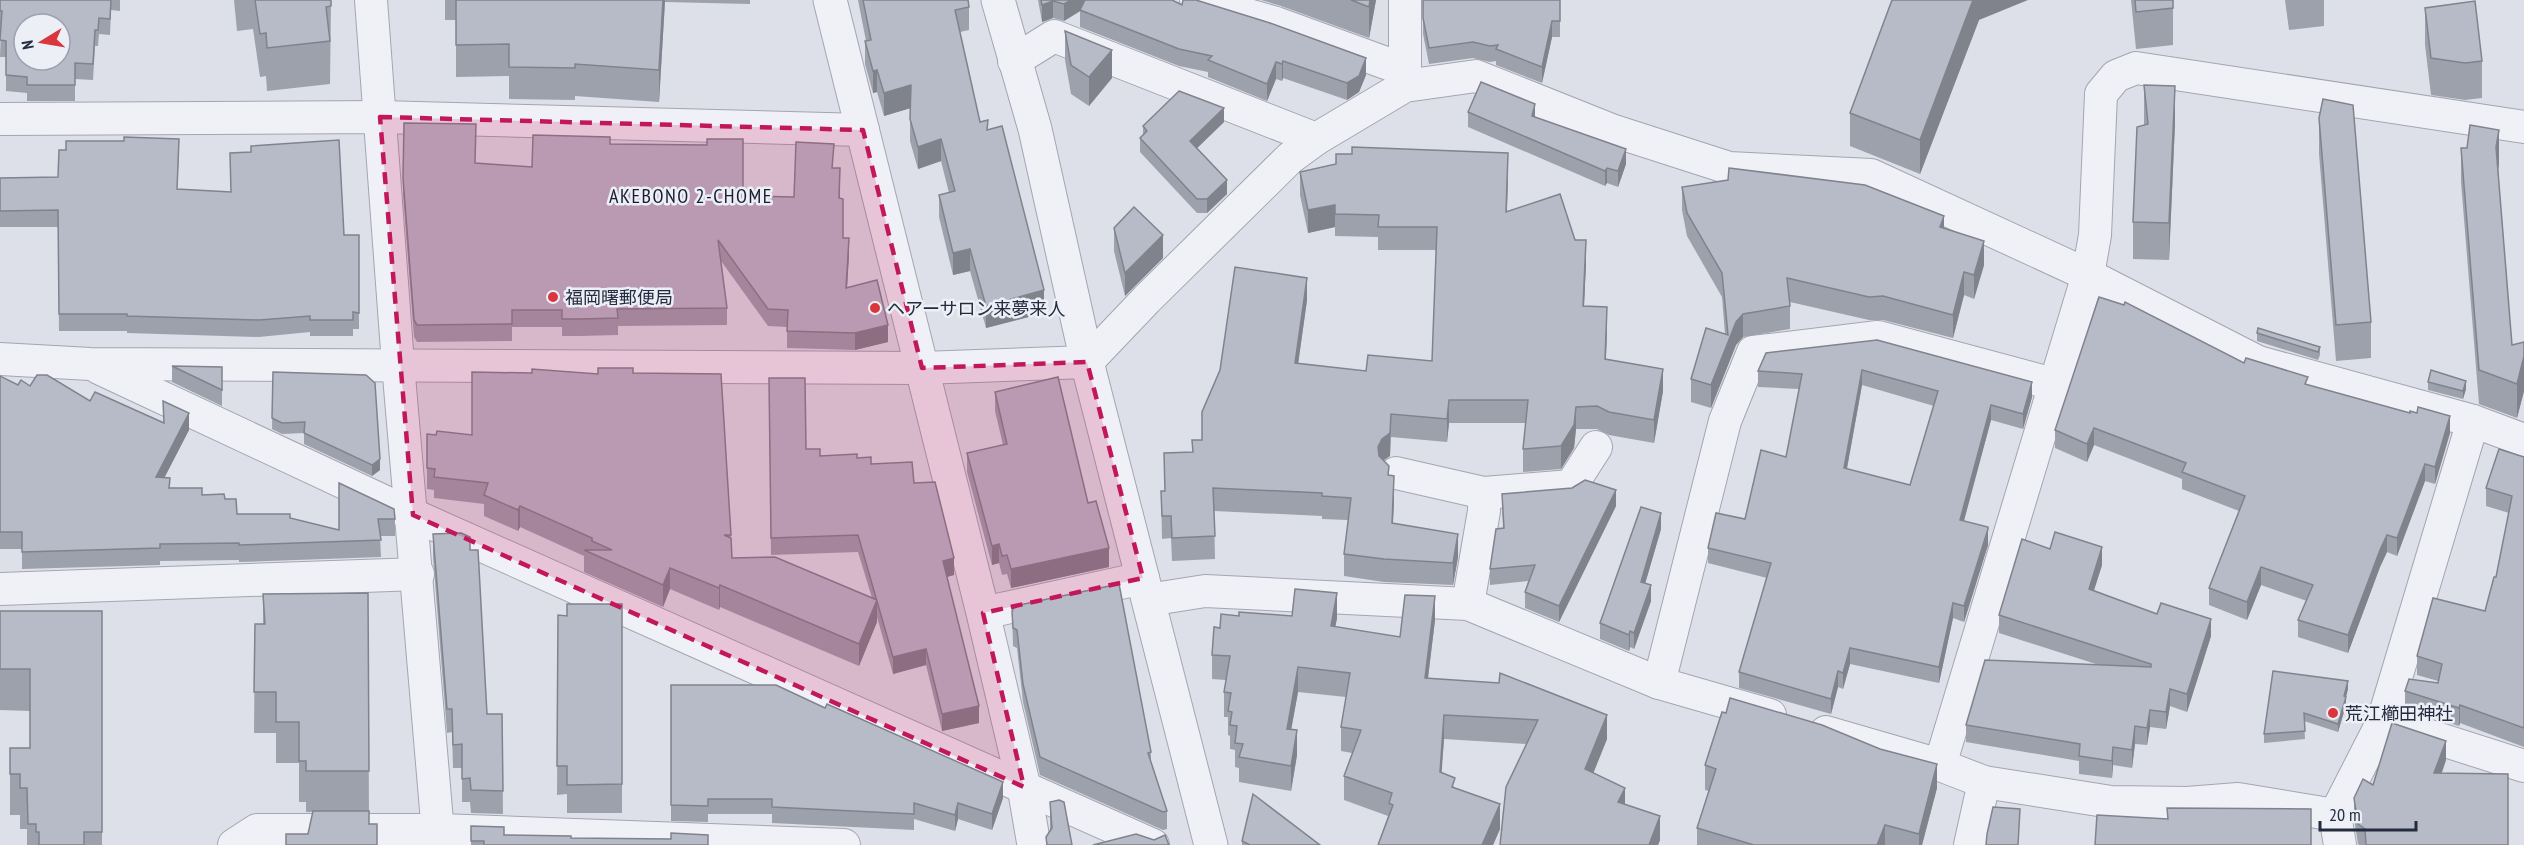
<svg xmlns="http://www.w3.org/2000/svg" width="2524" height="845" viewBox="0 0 2524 845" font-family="'PT Sans Narrow','Noto Sans JP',sans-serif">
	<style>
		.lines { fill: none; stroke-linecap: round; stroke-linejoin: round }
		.minor-casing { stroke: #a2a6b2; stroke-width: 34 }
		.tertiary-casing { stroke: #a2a6b2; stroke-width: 35 }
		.minor { stroke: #f0f1f6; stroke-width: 32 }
		.tertiary { stroke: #f0f1f6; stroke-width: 33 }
		.wall { fill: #9da1ac; fill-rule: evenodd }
		.shaded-wall { fill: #80838c }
		.building { fill: #b7bbc8; stroke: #80838c; stroke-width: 1.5; fill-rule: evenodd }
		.marked { fill: #c2185b; fill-opacity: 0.2; stroke: #c2185b; stroke-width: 4.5; stroke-dasharray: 12 8; stroke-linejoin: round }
		.poi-dot { fill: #d9363d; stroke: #eceff6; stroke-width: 2 }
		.labels { text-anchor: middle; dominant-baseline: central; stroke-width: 5; stroke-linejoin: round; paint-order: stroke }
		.poi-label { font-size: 18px; fill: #252c40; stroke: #eceff6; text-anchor: start }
		.neighbourhood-label { font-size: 20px; letter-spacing: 1.5px; fill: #181d30; stroke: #eceff6 }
	</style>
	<rect width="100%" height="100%" fill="#dde0e8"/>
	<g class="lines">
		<g class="minor-casing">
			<g id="minor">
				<path d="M371 0 398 364 439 845"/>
				<path d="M1196 0 1276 23 1405 70"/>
				<path d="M1014 61 1054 36 1316 139"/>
				<path d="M1405 86V0"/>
				<path d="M0 119 380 117 863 130"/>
				<path d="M0 359 90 364 922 368 1087 362 1147 299 1290 158 1316 139 1405 86 1476 76 1614 131 1729 168 1871 175 2088 275 2258 362 2473 421 2524 440"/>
				<path d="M99 368 413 515 1153 845"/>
				<path d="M2473 421 2383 721 2524 766"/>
				<path d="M1396 473 1484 493V511L1468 604"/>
				<path d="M1484 493 1571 486 1596 447"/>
				<path d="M0 589 418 574"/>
				<path d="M1148 600 1205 591 1468 604 1659 683"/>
				<path d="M983 613 1143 578"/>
				<path d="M1770 715 1659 683 1725 421 1753 352 1878 337 2053 384"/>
				<path d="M1826 732 1940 765 1984 782 1970 845"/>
				<path d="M1940 765 2088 275 2095 235 2101 94 2116 76 2136 68 2524 127"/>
				<path d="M1984 782 2111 802 2187 803 2238 799 2335 815"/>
				<path d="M234 845 257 830H439L844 845"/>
				<path d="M2340 845 2335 815 2383 721"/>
			</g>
		</g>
		<g class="tertiary-casing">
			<g id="tertiary">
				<path d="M830 0 983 613 1024 787 1034 845"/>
				<path d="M998 0 1035 129 1087 362 1211 845"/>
			</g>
		</g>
		<use href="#minor" class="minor"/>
		<use href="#tertiary" class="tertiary"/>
	</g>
	<g class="wall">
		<path d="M0 0H120V11L111 10 110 35 99 34 98 46H95L93 80 75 79V101H27V93L6 91V57H0L1 27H0Z"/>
		<path d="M234 0H331L330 84 267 91 266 76 260 77 253 29 237 31Z"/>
		<path d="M445 0H750V4L665 2 659 102 575 96V100L509 99V76L456 77V20H445Z"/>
		<path d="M858 0H968L969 7V30L960 32 980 122 988 129 1044 313 986 328 970 271 953 275 939 217V195L949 193 941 161 918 169 910 141V108L884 116 877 92 873 93 865 64V41H866Z"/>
		<path d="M1038 0H1172L1366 75 1359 92 1347 100 1283 78 1282 81 1276 79 1267 101 1208 77V72L1179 66 1080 27V11L1064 21 1053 18 1042 22Z"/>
		<path d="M1261 0H1376L1369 38 1281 6Z"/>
		<path d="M1423 0H1560V37H1552L1542 83 1496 65V61L1490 62 1473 58 1429 64 1423 34Z"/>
		<path d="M2131 0H2173V45L2136 49Z"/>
		<path d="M2285 0H2324V26L2289 30Z"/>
		<path d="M2425 8 2482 61V98L2465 100 2431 95 2425 45Z"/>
		<path d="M1979 20 1920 174 1850 146V113Z"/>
		<path d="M1065 31 1112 78 1089 106 1071 94 1065 60Z"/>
		<path d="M2144 85 2175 123 2169 260 2133 259V222L2144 125Z"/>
		<path d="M1468 112 1535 117 1626 164 1618 187 1607 183 1605 186 1468 127Z"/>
		<path d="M2319 118 2371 322V358L2336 361 2319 154Z"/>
		<path d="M1224 122 1197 148 1227 194 1207 213H1197L1140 152V138L1143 135V126Z"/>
		<path d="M404 123 475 163 532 167 610 144 743 196 794 197 833 168 840 185V198L843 238 849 255 847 287 888 342 855 350 787 348V327L768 326 721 261 727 308V325L618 326V335L580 336H562V327H512V341L417 342 414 337 403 195Z"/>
		<path d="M2461 148 2499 164 2498 170 2512 345 2524 342V391L2517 418 2479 404 2461 182Z"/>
		<path d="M179 156 177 189 344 235H359V329H353V336H310V332L259 337 127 333V331H59L58 227H0V178L58 177Z"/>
		<path d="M1300 172 1508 175 1507 212 1575 240 1586 263 1584 306 1607 329 1606 359 1663 391 1654 443 1609 435 1597 429H1576L1574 448 1561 469 1523 472V449L1526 423H1449L1447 442 1391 437 1390 456 1383 461 1389 475 1394 498 1393 523 1458 557 1453 585 1384 582 1344 576V554L1348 520 1322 519V516L1214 511 1215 559 1172 561 1171 538 1162 539 1161 491H1165L1164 453 1192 452 1202 440V412L1307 300 1298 364 1366 371 1432 361 1436 250H1378V237L1335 236V227L1308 233 1300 195Z"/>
		<path d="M1682 187 1944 228 1984 265 1974 299 1964 295 1953 338 1883 320H1869L1790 302V329L1743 337 1736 345 1711 408 1691 402V379L1725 334 1722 297 1687 236 1682 210Z"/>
		<path d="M1114 228 1163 258 1125 296 1114 251Z"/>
		<path d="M2257 333 2320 347V355L2318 360 2257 341Z"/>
		<path d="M1766 353 2032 397 2023 429 1991 420 1964 521 1988 527V545L1964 622 1953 618 1939 683 1850 664 1843 689 1838 687 1831 714 1739 688V672L1767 578 1708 563V548L1745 519 1786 457 1799 389 1758 387V371ZM1862 385 1934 406 1910 485 1847 469Z"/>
		<path d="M2244 363 2450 433 2435 484 2425 481 2397 556 2387 552 2380 567 2348 653 2298 637V620L2307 601 2261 585 2247 620 2209 605V588L2239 511 2182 489V479L2094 445 2087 462 2055 448V430Z"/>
		<path d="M172 366 222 367V406L172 382Z"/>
		<path d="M273 372 380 470 372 476 304 444V433L282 434 272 429Z"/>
		<path d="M633 373 721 374 732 558 872 598 858 552 771 555 769 378 806 449 820 456 857 458 914 483 954 575 947 577 979 723 942 731 926 665 893 674 877 617V622L859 666 720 607 719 610 670 589 663 607 584 572V556L520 527 518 531 484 516V504L434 498V490L427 489V434L436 435H472L598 374Z"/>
		<path d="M0 376 18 385 30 386 90 401 164 423 163 401 189 430 164 478 170 488 225 499 237 514 290 518 339 530V483L395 519V536H380L381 557 239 562V560L160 561V565L22 569V549H0Z"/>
		<path d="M2428 382 2466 389 2463 399 2428 390Z"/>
		<path d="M995 392 1088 503 1109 567 1011 588 1007 574 1002 575 999 563 992 565 967 472V453L1003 445 995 411Z"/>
		<path d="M2524 457V747L2460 723 2459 726 2405 709V691L2438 683V681L2417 675V656L2485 611 2496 577 2509 513 2486 506V488Z"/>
		<path d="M1502 494 1616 506 1559 622 1525 608V592L1528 581 1490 585V569L1503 528Z"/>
		<path d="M1661 529 1645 583 1651 601 1634 649 1630 647 1629 651 1600 639V623Z"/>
		<path d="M433 534 470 550 487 714H502L503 814 471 813 470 802H462V768H453L452 732 447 733 433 557Z"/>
		<path d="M2102 565 2094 590 2211 636 2187 712 2170 706 2166 729 2150 727 2147 745 2135 744 2132 768 2113 765 2112 778 2079 774V761L1966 742V725L2099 665 1999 633V615Z"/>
		<path d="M368 593 369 824 308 834 313 812H306V802H299V763H276V733H254L255 624H263V594Z"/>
		<path d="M622 604V813H567V794L557 795 558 615 567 616Z"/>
		<path d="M0 611H102V845H27V829H20V815H10V748H30V711L0 710Z"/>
		<path d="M1012 611 1151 752V763L1167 811V829L1163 830 1040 775 1023 702 1017 648 1013 646Z"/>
		<path d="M1239 616H1292L1337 618 1335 627 1400 637 1435 620 1428 678 1607 739 1593 773 1660 840 1658 845H1500L1527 744 1444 739 1441 773 1455 788 1500 829 1493 845H1378L1388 816 1344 800V776L1352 753 1341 751V727L1346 697 1298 692 1291 729 1297 755 1291 791 1239 782V768L1235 767V750L1230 749V736L1228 735V717H1224V692L1226 680 1212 679V655L1220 628Z"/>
		<path d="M671 685 1003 798 992 830 958 819 955 831 914 819V830L772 823V814H708V822L671 821Z"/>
		<path d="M2348 689 2346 697V705L2338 732 2304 721 2305 739 2264 743V734Z"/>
		<path d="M2446 760 2442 773 2508 845H2359L2358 844 2354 818V798L2373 785Z"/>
		<path d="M1705 765 1937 788 1922 845H1697V828L1709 791 1705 790Z"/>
		<path d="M1050 802 1072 845H1046V837L1050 831Z"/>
		<path d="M471 826 504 835 708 845H471Z"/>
		<path d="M1242 841 1320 845H1242Z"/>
	</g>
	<g class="shaded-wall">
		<path d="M663 0H665L659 102V70Z"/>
		<path d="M1071 0H1090V5L1064 21V4Z"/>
		<path d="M1370 0H1376L1369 38V7Z"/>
		<path d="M1973 0H2028L1979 20 1920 174V140Z"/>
		<path d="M1053 1V18L1042 22V5Z"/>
		<path d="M1552 21V37L1542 83V67Z"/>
		<path d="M1112 50V78L1089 106V77Z"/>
		<path d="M1366 58V75L1359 92 1347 100V83Z"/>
		<path d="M1283 61V78L1282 81V64Z"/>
		<path d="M1276 62V79L1267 101V84Z"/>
		<path d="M877 70V92L873 93V71Z"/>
		<path d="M911 85V108L884 116V93Z"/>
		<path d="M2175 86V123L2169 260V223Z"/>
		<path d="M1535 104V119L1532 116Z"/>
		<path d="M1224 108V122L1190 155V141Z"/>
		<path d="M2499 130V164L2496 182V147Z"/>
		<path d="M941 139V161L918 169V147Z"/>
		<path d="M1626 149V164L1618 187V171Z"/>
		<path d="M1508 153V175L1506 235V212Z"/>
		<path d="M1607 168V183L1605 186V171Z"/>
		<path d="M1227 180V194L1207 213V199Z"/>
		<path d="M1335 205V227L1308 233V210Z"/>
		<path d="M1944 216V239L1940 227Z"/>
		<path d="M1163 235V258L1125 296V273Z"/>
		<path d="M849 238V255L846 304V288Z"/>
		<path d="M1586 240V263L1583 328V306Z"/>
		<path d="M1984 241V265L1974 299V275Z"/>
		<path d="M970 249V271L953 275V253Z"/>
		<path d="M1964 272V295L1953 338V315Z"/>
		<path d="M1307 278V300L1295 386V363Z"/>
		<path d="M1044 290V313L986 328V306Z"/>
		<path d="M1607 307V329L1605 382V359Z"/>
		<path d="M1743 314V337L1736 345 1711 408V385L1736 322Z"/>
		<path d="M888 325V342L855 350V333Z"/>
		<path d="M2524 356V391L2517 418V384Z"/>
		<path d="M1663 369V391L1654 443V420Z"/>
		<path d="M1862 370V385L1844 484V468Z"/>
		<path d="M2466 381V389L2463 399V391Z"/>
		<path d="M2032 382V397L2023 429V414Z"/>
		<path d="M1449 400V423L1447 442V419Z"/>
		<path d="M1991 405V420L1960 535V520Z"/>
		<path d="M1576 407V429L1574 448 1561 469V446Z"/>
		<path d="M189 413V430L156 494V477Z"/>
		<path d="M1391 414 1390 456 1382 461 1378 470V447Z"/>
		<path d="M2450 416V433L2435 484V467Z"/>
		<path d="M2094 428V445L2087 462V444Z"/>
		<path d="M380 459V470L372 476V465Z"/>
		<path d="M2425 464V481L2397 556V538Z"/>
		<path d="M1394 476V498L1392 546V523Z"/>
		<path d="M1616 490V506L1559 622V606Z"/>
		<path d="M520 506V527L518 531V510Z"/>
		<path d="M1661 513V529L1641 598V582Z"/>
		<path d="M1988 529V545L1964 622V606Z"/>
		<path d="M1458 534V557L1453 585V563Z"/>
		<path d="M2387 535V552L2380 567 2348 653V635L2380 550Z"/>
		<path d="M999 544V563L992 565V546Z"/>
		<path d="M2102 547V565L2089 606V589Z"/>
		<path d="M1109 548V567L1011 588V569Z"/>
		<path d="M954 558V575L943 578V561Z"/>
		<path d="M2261 567V585L2247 620V602Z"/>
		<path d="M670 568V589L663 607V585Z"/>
		<path d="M720 585V607L719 610V588Z"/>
		<path d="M1651 585V601L1634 649V633Z"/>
		<path d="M1337 593V618L1331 650V626Z"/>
		<path d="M1435 596V620L1425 702V678Z"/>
		<path d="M877 600V622L859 666V644Z"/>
		<path d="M1953 603V618L1939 683V667Z"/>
		<path d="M2211 619V636L2187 712V694Z"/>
		<path d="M1630 631V647L1629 651V635Z"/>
		<path d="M1850 648V664L1843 689V673Z"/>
		<path d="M926 649V665L893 674V657Z"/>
		<path d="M1298 667V692L1287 753V729Z"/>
		<path d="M1838 671V687L1831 714V699Z"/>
		<path d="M2348 681V689L2344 704V696Z"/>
		<path d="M2170 689V706L2166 729V712Z"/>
		<path d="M2346 697V705L2338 732V724Z"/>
		<path d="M2460 705V723L2459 726V708Z"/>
		<path d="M979 706V723L942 731V714Z"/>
		<path d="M2150 710V727L2147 745V728Z"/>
		<path d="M1444 715V739L1440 796V772Z"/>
		<path d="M1607 715V739L1585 794V769Z"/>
		<path d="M2135 726V744L2132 768V750Z"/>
		<path d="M1297 730V755L1291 791V766Z"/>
		<path d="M2446 741V760L2434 793V773Z"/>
		<path d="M2113 747V765L2112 778V761Z"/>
		<path d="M1937 764V788L1922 845H1919V834Z"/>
		<path d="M1003 782V798L992 830V814Z"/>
		<path d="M1625 788V813L1618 802Z"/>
		<path d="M958 803V819L955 831V815Z"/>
		<path d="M1500 804V829L1493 845H1482Z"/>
		<path d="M1660 816V840L1658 845H1649Z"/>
		<path d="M1885 825V845H1877Z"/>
	</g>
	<g class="building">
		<path d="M0 0H111L110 19 99 18 98 30H95L93 64 75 63V85H27V77L6 75V41L0 40 2 11H0ZM24 24H60V60H24Z"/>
		<path d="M255 0H331V6L326 7 330 41 267 48 266 33 260 34Z"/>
		<path d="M456 0H663L659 70 575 64V68L509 67V44L456 45Z"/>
		<path d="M863 0H968L969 7 955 10 980 122 988 120 987 130 1002 126 1044 290 986 306 970 249 953 253 939 195 955 191 941 139 918 147 910 119 911 85 884 93 877 70 873 71 865 41 871 40Z"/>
		<path d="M1041 0H1071L1064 4 1053 1 1042 5Z"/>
		<path d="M1085 0H1172L1182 5 1183 0H1196L1270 23 1366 58 1359 76 1347 83 1283 61 1282 64 1276 62 1267 84 1208 60 1212 56 1179 49 1080 10Z"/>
		<path d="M1351 0H1370L1369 7Z"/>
		<path d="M1423 0H1560V21H1552L1542 67 1496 49 1498 45 1490 46 1473 42 1429 48 1423 18Z"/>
		<path d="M1892 0H1973L1920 140 1850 113Z"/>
		<path d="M2135 0H2173V8L2136 12Z"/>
		<path d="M2475 1 2482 61 2465 63 2431 58 2425 8Z"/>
		<path d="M1065 31 1112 50 1089 77 1071 65Z"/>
		<path d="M1481 82 1535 104 1532 116 1626 149 1618 171 1607 168 1605 171 1468 112Z"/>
		<path d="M2144 85 2175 86 2169 223 2133 222 2137 127 2148 124Z"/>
		<path d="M1179 91 1224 108 1190 141 1227 180 1207 199H1197L1140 138 1147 131 1143 126Z"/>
		<path d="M2323 99 2353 105 2371 322 2336 325 2319 118Z"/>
		<path d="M404 123 476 124 475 163 532 167 533 135 610 137V144L707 145V139H743V196L794 197 796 142 834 144 832 168H840L839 198 843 199V238H849L846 288 877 280 888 325 855 333 787 331 788 310 768 309 718 240 727 308 617 309 618 318 580 319H562V310H512V324L417 325 414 320 403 178Z"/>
		<path d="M2470 125 2499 130 2496 147 2512 345 2524 342V356L2517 384 2479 370 2461 148H2467Z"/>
		<path d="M124 137 179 139 177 189 231 192 230 153 251 152V146L339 140 344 235H359V313L353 312V320H310V316L259 320 127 316V314H59L58 210 0 211V178L58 177 59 150H66V141H124Z"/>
		<path d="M1352 147 1508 153 1506 212 1560 194 1575 240H1586L1583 306 1607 307 1605 359 1663 369 1654 420 1609 412 1597 406 1576 407 1574 425 1561 446 1523 449 1528 400H1449L1447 419 1391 414 1390 433 1382 439 1378 447 1379 456 1389 466 1388 475 1394 476 1392 523 1458 534 1453 563 1384 559 1344 554 1351 498 1322 496V493L1213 488 1215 536 1172 538 1171 516H1162L1161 491H1165L1164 453 1193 452 1192 440H1202V412L1220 370 1235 267 1307 278 1295 363 1366 371 1368 355 1432 361 1437 227H1378L1379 215 1335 214V205L1308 210 1300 172 1336 164V154H1352Z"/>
		<path d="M1729 168 1865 185 1944 216 1940 227 1984 241 1974 275 1964 272 1953 315 1883 296 1869 297 1787 278 1790 306 1743 314 1736 322 1711 385 1691 379 1706 328 1728 335 1722 273 1687 213 1682 187 1728 180Z"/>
		<path d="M1134 207 1163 235 1125 273 1114 228Z"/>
		<path d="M2099 297 2124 305 2125 302 2244 363 2246 358 2308 377 2305 384 2410 413V411L2417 413 2418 407 2450 416 2435 467 2425 464 2397 538 2387 535 2380 550 2348 635 2298 620 2313 585 2261 567 2247 602 2209 588 2245 496 2182 472 2186 463 2094 428 2087 444 2055 430Z"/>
		<path d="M2258 328 2320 347 2318 352 2257 333Z"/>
		<path d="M1877 340 2032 382 2023 414 1991 405 1960 520 1988 527V529L1964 606 1953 603 1939 667 1850 648 1843 673 1838 671 1831 699 1739 672 1771 563 1708 548 1716 513 1745 519 1761 450 1786 457 1802 374 1758 371 1766 353ZM1862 370 1938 391 1910 485 1844 468Z"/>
		<path d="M172 366 222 367V390Z"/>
		<path d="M598 368H633V373L721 374 731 535H724L731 538 732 558 775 557 877 600 859 644 720 585 719 588 670 568 663 585 584 550H612L592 541V538L520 506 518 510 484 495 488 483 434 477 435 469 427 468V434L436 435 437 431 472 435V372L532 373V369L598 374Z"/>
		<path d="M2431 370 2466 381 2463 391 2428 382Z"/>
		<path d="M273 372 366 375 375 383 380 459 372 465 304 433 305 422 282 423 272 418Z"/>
		<path d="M37 375H47L90 401 95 392 164 423 163 401 189 413 156 477 170 478 169 488H202V495L224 494 225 499H236L237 514H290V518L339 530V483L394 509 395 519H378L381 540 239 545V543L160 544V548L22 552V532H0V376L18 385 21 380 30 386Z"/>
		<path d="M1058 377 1088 503 1096 501 1109 548 1011 569 1007 555 1002 556 999 544 992 546 967 453 1007 444 995 392Z"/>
		<path d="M769 378H805L806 449H820V456L857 454V458L871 457V464L912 462 914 483 935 482 954 558 943 561 979 706 942 714 926 649 893 657 858 535 771 538Z"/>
		<path d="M2499 449 2524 457V728L2460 705 2459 708 2405 691 2409 679 2438 683 2442 664 2417 656 2433 598 2485 611 2494 577H2496L2512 496 2486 488Z"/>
		<path d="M1585 480 1616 490 1559 606 1525 592 1535 565 1490 569 1496 529 1504 528 1502 494 1572 488Z"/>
		<path d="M1641 507 1661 513 1641 582 1651 585 1634 633 1630 631 1629 635 1600 623Z"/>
		<path d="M2055 532 2102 547 2089 589 2157 614 2161 603 2211 619 2187 694 2170 689 2166 712 2150 710 2147 728 2135 726 2132 750 2113 747 2112 761 2079 756 2080 744 1966 725 1985 660 2151 667V664L1999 615 2022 539 2050 549Z"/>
		<path d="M461 533 470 537V550H478L487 714H502L503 791 471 790 470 778 462 779V744L453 745 452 709H447L433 534Z"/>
		<path d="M1119 584 1151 752 1148 753 1167 811 1163 812 1040 757 1023 684 1017 630 1013 628 1012 611 1015 606Z"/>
		<path d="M1295 589 1337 593 1331 626 1400 637 1405 595 1435 596 1425 678 1499 683 1500 673 1607 715 1585 769 1625 788 1618 802 1660 816 1649 845H1500L1506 787 1538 720 1444 715 1440 772 1455 778 1452 787 1500 804 1482 845H1378L1393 805 1389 803 1392 793 1344 776 1361 730 1341 727 1350 673 1298 667 1287 729 1297 730 1291 766 1239 757 1243 744 1235 743 1237 726 1230 725 1232 712 1228 711 1231 693 1224 692 1230 656 1212 655 1214 627 1220 628 1221 614 1239 616V612L1292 616Z"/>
		<path d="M368 593 369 771H306V761H299V722H276V692H254L255 624H265L263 594Z"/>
		<path d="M567 604H622V784L567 785V766H557L558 615 567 616Z"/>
		<path d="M0 611H102V832H84V845H39V832H36V824H28L27 788H20V774H10V748H30V669H0Z"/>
		<path d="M2273 671 2348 681 2344 696 2346 697 2338 724 2304 713 2305 731 2264 734Z"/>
		<path d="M671 685H776L825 708 827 704 1003 782 992 814 958 803 955 815 914 803V814L772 807V799H708V806L671 805Z"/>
		<path d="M1730 698 1822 725 1880 749 1937 764 1919 834 1885 825 1877 845H1754L1697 828 1716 769 1705 765 1722 712 1726 713Z"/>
		<path d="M2392 723 2446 741 2434 773 2508 774V845H2366L2365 829 2358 824 2354 798 2363 779 2373 785Z"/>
		<path d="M1253 794 1320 845H1250L1242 841Z"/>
		<path d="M1059 800 1064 802 1072 845H1047L1046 837 1052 828 1050 802Z"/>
		<path d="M1993 807 2020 809 2018 845H1986L1987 834Z"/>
		<path d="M2167 808 2311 809V845H2095L2097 815 2168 819Z"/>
		<path d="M313 811H369V824H377V845H286V834H308Z"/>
		<path d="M471 826 504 827V835L571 836V838L671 839V833L708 835V845H484V841H471Z"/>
		<path d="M1136 834 1154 840 1165 835 1169 845H1093Z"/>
	</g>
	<path class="marked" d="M380 117 863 130 922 368 1087 362 1143 578 983 613 1024 787 413 515Z"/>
	<g class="poi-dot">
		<circle cx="553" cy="297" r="6"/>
		<circle cx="875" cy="308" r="6"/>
		<circle cx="2333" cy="713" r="6"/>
	</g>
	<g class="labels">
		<g class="poi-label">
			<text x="565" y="297">福岡曙郵便局</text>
			<text x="887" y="308">ヘアーサロン来夢来人</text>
			<text x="2345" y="713">荒江櫛田神社</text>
		</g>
		<g class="neighbourhood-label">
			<text x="691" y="196">AKEBONO 2-CHOME</text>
		</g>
	</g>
	<g transform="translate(42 42) rotate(259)"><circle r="28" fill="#eceff6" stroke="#9ca1ad" stroke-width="1.5"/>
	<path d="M0-4.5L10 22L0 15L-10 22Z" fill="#d9363d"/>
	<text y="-9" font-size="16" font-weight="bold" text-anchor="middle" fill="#252c40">N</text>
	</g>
	<path d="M2320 821v9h96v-9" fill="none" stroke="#252c40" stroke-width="3"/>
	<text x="2329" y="821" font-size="18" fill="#252c40" stroke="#eceff6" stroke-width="4.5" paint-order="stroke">20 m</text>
</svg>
